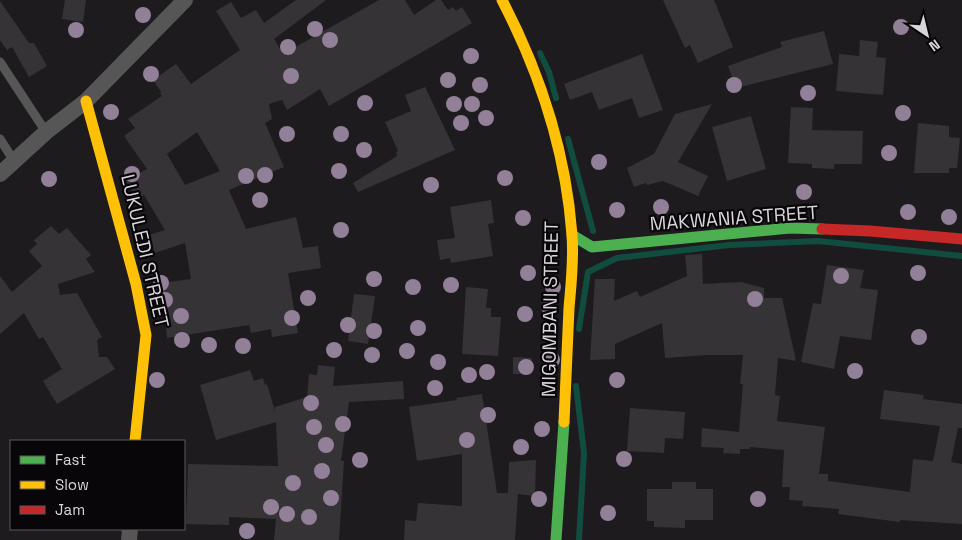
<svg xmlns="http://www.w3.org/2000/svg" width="962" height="540" viewBox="0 0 962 540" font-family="'Space Grotesk',sans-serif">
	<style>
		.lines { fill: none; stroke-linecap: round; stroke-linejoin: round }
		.stream { stroke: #114d3e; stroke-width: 6 }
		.building { fill: #353336; fill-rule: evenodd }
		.lane { stroke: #565657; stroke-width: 9 }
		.street { stroke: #565657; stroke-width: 16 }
		.fast { stroke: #4caf50; stroke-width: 11 }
		.slow { stroke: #ffc107; stroke-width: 11 }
		.jam { stroke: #c62828; stroke-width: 11 }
		.tree { fill: #918097 }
		.labels { text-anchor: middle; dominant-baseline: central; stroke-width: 4.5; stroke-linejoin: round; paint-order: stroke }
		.street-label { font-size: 19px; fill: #d9d5da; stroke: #080608 }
	</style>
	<rect width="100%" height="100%" fill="#1e1b1f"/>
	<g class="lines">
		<g class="stream">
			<path d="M540 53 549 72 556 98"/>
			<path d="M568 139 593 231"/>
			<path d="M579 329 588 272 617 258 643 255 729 245 818 241 962 256"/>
			<path d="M576 386 584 453 579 540"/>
		</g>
	</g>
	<g class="building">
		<path d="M65 0H86L83 22 62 19Z"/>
		<path d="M296 0H326L274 39 283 54 379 0H405L414 15 436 0H441L448 10 453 7 456 11 462 7 472 23 329 106 320 89 287 110 282 100 269 104 272 119 265 123 284 167 229 190 246 229 296 217 303 248 318 246 321 268 288 273 298 333 272 337 271 329 251 333 249 325 167 338 161 283 191 279 185 243 155 253 149 235 165 230 144 195 137 200 126 181 147 169 124 136 135 128 128 119 162 96 160 93 161 92 153 80 176 64 191 84 240 50 216 11 231 2 241 18 256 10 264 23ZM197 132 220 171 185 185 167 154Z"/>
		<path d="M663 0H714L733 47 698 63 690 45 685 48Z"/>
		<path d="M0 1 29 43H34L47 66 29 77 12 47 7 50 0 40Z"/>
		<path d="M824 31 833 64 736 88 728 66 782 47 780 42Z"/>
		<path d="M860 40 878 42 876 57 886 58 883 95 836 91 839 54 859 56Z"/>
		<path d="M642 54 663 110 639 118 632 98 599 110 592 92 570 100 564 84Z"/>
		<path d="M425 87 455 150 358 192 353 183 397 156 396 152 398 151 385 122 411 111 405 95Z"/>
		<path d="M712 104 678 162 708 176 698 196 663 181 647 185 646 183 634 187 627 168 654 154 675 114Z"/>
		<path d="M791 107 813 108 812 130 863 131 862 164H834V169L812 168V164L788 163Z"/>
		<path d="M751 116 766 169 727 181 712 127Z"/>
		<path d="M918 123 949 126V137L960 138 957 168H949V173H914Z"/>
		<path d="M491 200 494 223 488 224 493 256 451 263 450 258 440 260 437 240 455 238 450 207Z"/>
		<path d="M51 226 59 234 67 228 91 255 86 259 95 272 58 284 60 295 77 293 102 337 97 340 99 357H107L115 369 57 404 43 381 62 369 43 337 39 339 24 313 0 334V276L12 292 42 266 29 251 37 244 34 240Z"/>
		<path d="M702 254 703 284 741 282 764 288V298H782L796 361 778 358 775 395 780 396 777 421 825 427 819 474H828V481L910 492 913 459 933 461 940 426 880 419 884 390 924 395 923 399 962 404V428H958L951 462 962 464V524L900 520V522L838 514 839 509 802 506 803 501 789 500 790 487H782L784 450 750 447V449H740V454L723 453 724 448 701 447 702 428 739 432 743 384H740L743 355H707L665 358 662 323 615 344V359L590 360 595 279H615L614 301 637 291 640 297 687 276 685 255Z"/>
		<path d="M827 265 864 270 860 288 878 290 871 340 840 336 834 369 801 362 813 303 821 304Z"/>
		<path d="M466 287 488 289 486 308H491V317H501L498 356 462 354Z"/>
		<path d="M354 294 375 296 368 344 348 341Z"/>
		<path d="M513 357 532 358 531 374H513Z"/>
		<path d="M318 365 335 367 333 386 403 381 404 399 349 402 341 461H344L339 540H274L276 519 229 517V525L186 524 188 464 278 466 276 422 216 440 200 385 250 370 254 381 263 378 265 385 267 384 275 411V407L307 397 309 374 317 375Z"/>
		<path d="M482 394 497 493H508L509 462 536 460 535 496 518 494 515 540H404L405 520 416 521 418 503 462 506V454L417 461 409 407 457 400 456 398Z"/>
		<path d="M630 408 685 412 683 439 665 438 664 453 627 451Z"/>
		<path d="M672 482H696V489H713V520H685V528L654 527V521H647V489H672Z"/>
	</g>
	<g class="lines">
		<g class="lane">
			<path d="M0 62 46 132"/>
			<path d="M0 139 14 161"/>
		</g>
		<g class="street">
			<path d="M0 174 46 132 86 101 185 0"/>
			<path d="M129 540 130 529"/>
		</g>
		<g class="fast">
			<path d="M572 235 592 247 790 228 822 229"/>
			<path d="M556 540 564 422"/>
		</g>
		<g class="slow">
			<path d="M502 0C540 73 566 153 572 235 574 260 571 284 569 308 567 346 566 384 564 422"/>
			<path d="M86 101 136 284 146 335 135 441"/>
		</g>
		<path class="jam" d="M822 229 870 231 962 239"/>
	</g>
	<g class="tree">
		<circle cx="143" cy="15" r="8"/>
		<circle cx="901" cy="27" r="8"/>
		<circle cx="315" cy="29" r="8"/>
		<circle cx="76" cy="30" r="8"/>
		<circle cx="330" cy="40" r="8"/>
		<circle cx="288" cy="47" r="8"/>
		<circle cx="471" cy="56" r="8"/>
		<circle cx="151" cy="74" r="8"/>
		<circle cx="291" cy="76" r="8"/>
		<circle cx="448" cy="80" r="8"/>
		<circle cx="480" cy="85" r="8"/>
		<circle cx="734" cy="85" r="8"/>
		<circle cx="808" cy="93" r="8"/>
		<circle cx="365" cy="103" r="8"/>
		<circle cx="454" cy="104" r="8"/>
		<circle cx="472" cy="104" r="8"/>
		<circle cx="111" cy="112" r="8"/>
		<circle cx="903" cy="113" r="8"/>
		<circle cx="486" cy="118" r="8"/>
		<circle cx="461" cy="123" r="8"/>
		<circle cx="287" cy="134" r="8"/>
		<circle cx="341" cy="134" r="8"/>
		<circle cx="364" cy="150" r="8"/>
		<circle cx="889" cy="153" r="8"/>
		<circle cx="599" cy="162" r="8"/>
		<circle cx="339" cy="171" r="8"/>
		<circle cx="132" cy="174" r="8"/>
		<circle cx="265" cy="175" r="8"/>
		<circle cx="246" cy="176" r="8"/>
		<circle cx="505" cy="178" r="8"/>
		<circle cx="49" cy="179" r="8"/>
		<circle cx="431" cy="185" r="8"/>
		<circle cx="804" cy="192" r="8"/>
		<circle cx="260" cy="200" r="8"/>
		<circle cx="661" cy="207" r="8"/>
		<circle cx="617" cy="210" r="8"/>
		<circle cx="908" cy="212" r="8"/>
		<circle cx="949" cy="217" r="8"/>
		<circle cx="523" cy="218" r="8"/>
		<circle cx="341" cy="230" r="8"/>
		<circle cx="528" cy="273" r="8"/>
		<circle cx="918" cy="273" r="8"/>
		<circle cx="841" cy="276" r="8"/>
		<circle cx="374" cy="279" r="8"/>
		<circle cx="161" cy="283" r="8"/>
		<circle cx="451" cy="285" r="8"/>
		<circle cx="413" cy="287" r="8"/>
		<circle cx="553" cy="287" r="8"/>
		<circle cx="308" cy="298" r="8"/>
		<circle cx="755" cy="299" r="8"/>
		<circle cx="165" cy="300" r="8"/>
		<circle cx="549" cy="307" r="8"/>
		<circle cx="525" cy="314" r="8"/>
		<circle cx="181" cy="316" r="8"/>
		<circle cx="292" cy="318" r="8"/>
		<circle cx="348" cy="325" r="8"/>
		<circle cx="418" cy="328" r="8"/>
		<circle cx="374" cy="331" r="8"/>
		<circle cx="919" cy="337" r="8"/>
		<circle cx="182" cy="340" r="8"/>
		<circle cx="209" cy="345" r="8"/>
		<circle cx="243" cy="346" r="8"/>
		<circle cx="334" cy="350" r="8"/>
		<circle cx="407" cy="351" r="8"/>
		<circle cx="372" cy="355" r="8"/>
		<circle cx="552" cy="360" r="8"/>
		<circle cx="438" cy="362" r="8"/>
		<circle cx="526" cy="367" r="8"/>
		<circle cx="855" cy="371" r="8"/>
		<circle cx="487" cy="372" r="8"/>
		<circle cx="469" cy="375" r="8"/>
		<circle cx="157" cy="380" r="8"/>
		<circle cx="617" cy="380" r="8"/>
		<circle cx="435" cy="388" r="8"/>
		<circle cx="311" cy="403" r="8"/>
		<circle cx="488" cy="415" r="8"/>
		<circle cx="343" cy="424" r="8"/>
		<circle cx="314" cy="427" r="8"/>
		<circle cx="542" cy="429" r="8"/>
		<circle cx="467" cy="440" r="8"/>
		<circle cx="326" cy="445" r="8"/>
		<circle cx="521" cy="447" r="8"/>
		<circle cx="624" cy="459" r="8"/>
		<circle cx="360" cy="460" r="8"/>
		<circle cx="322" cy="471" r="8"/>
		<circle cx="293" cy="483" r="8"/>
		<circle cx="331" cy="498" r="8"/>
		<circle cx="539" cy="499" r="8"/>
		<circle cx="758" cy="499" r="8"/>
		<circle cx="271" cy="507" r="8"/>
		<circle cx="608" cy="513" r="8"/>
		<circle cx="287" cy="514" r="8"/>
		<circle cx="309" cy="517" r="8"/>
		<circle cx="247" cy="531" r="8"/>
	</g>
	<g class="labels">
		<g class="street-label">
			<text transform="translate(734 218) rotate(-4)">MAKWANIA STREET</text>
			<text transform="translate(145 251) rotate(77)">LUKULEDI STREET</text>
			<text transform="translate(550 309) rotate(-89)">MIGOMBANI STREET</text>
		</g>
	</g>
	<rect x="10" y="440" width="175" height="90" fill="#080608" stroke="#5c595c"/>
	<rect x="20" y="456" width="25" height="8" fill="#4caf50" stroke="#5c595c"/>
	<text x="55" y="465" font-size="15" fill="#d9d5da">Fast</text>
	<rect x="20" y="481" width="25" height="8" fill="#ffc107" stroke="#5c595c"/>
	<text x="55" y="490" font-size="15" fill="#d9d5da">Slow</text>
	<rect x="20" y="506" width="25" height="8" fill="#c62828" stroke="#5c595c"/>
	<text x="55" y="515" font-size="15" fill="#d9d5da">Jam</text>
	<g transform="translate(927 35) rotate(145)" stroke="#080608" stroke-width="4" paint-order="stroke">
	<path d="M0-4L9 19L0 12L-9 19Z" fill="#d9d5da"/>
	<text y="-8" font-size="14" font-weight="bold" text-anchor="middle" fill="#d9d5da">N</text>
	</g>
</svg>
